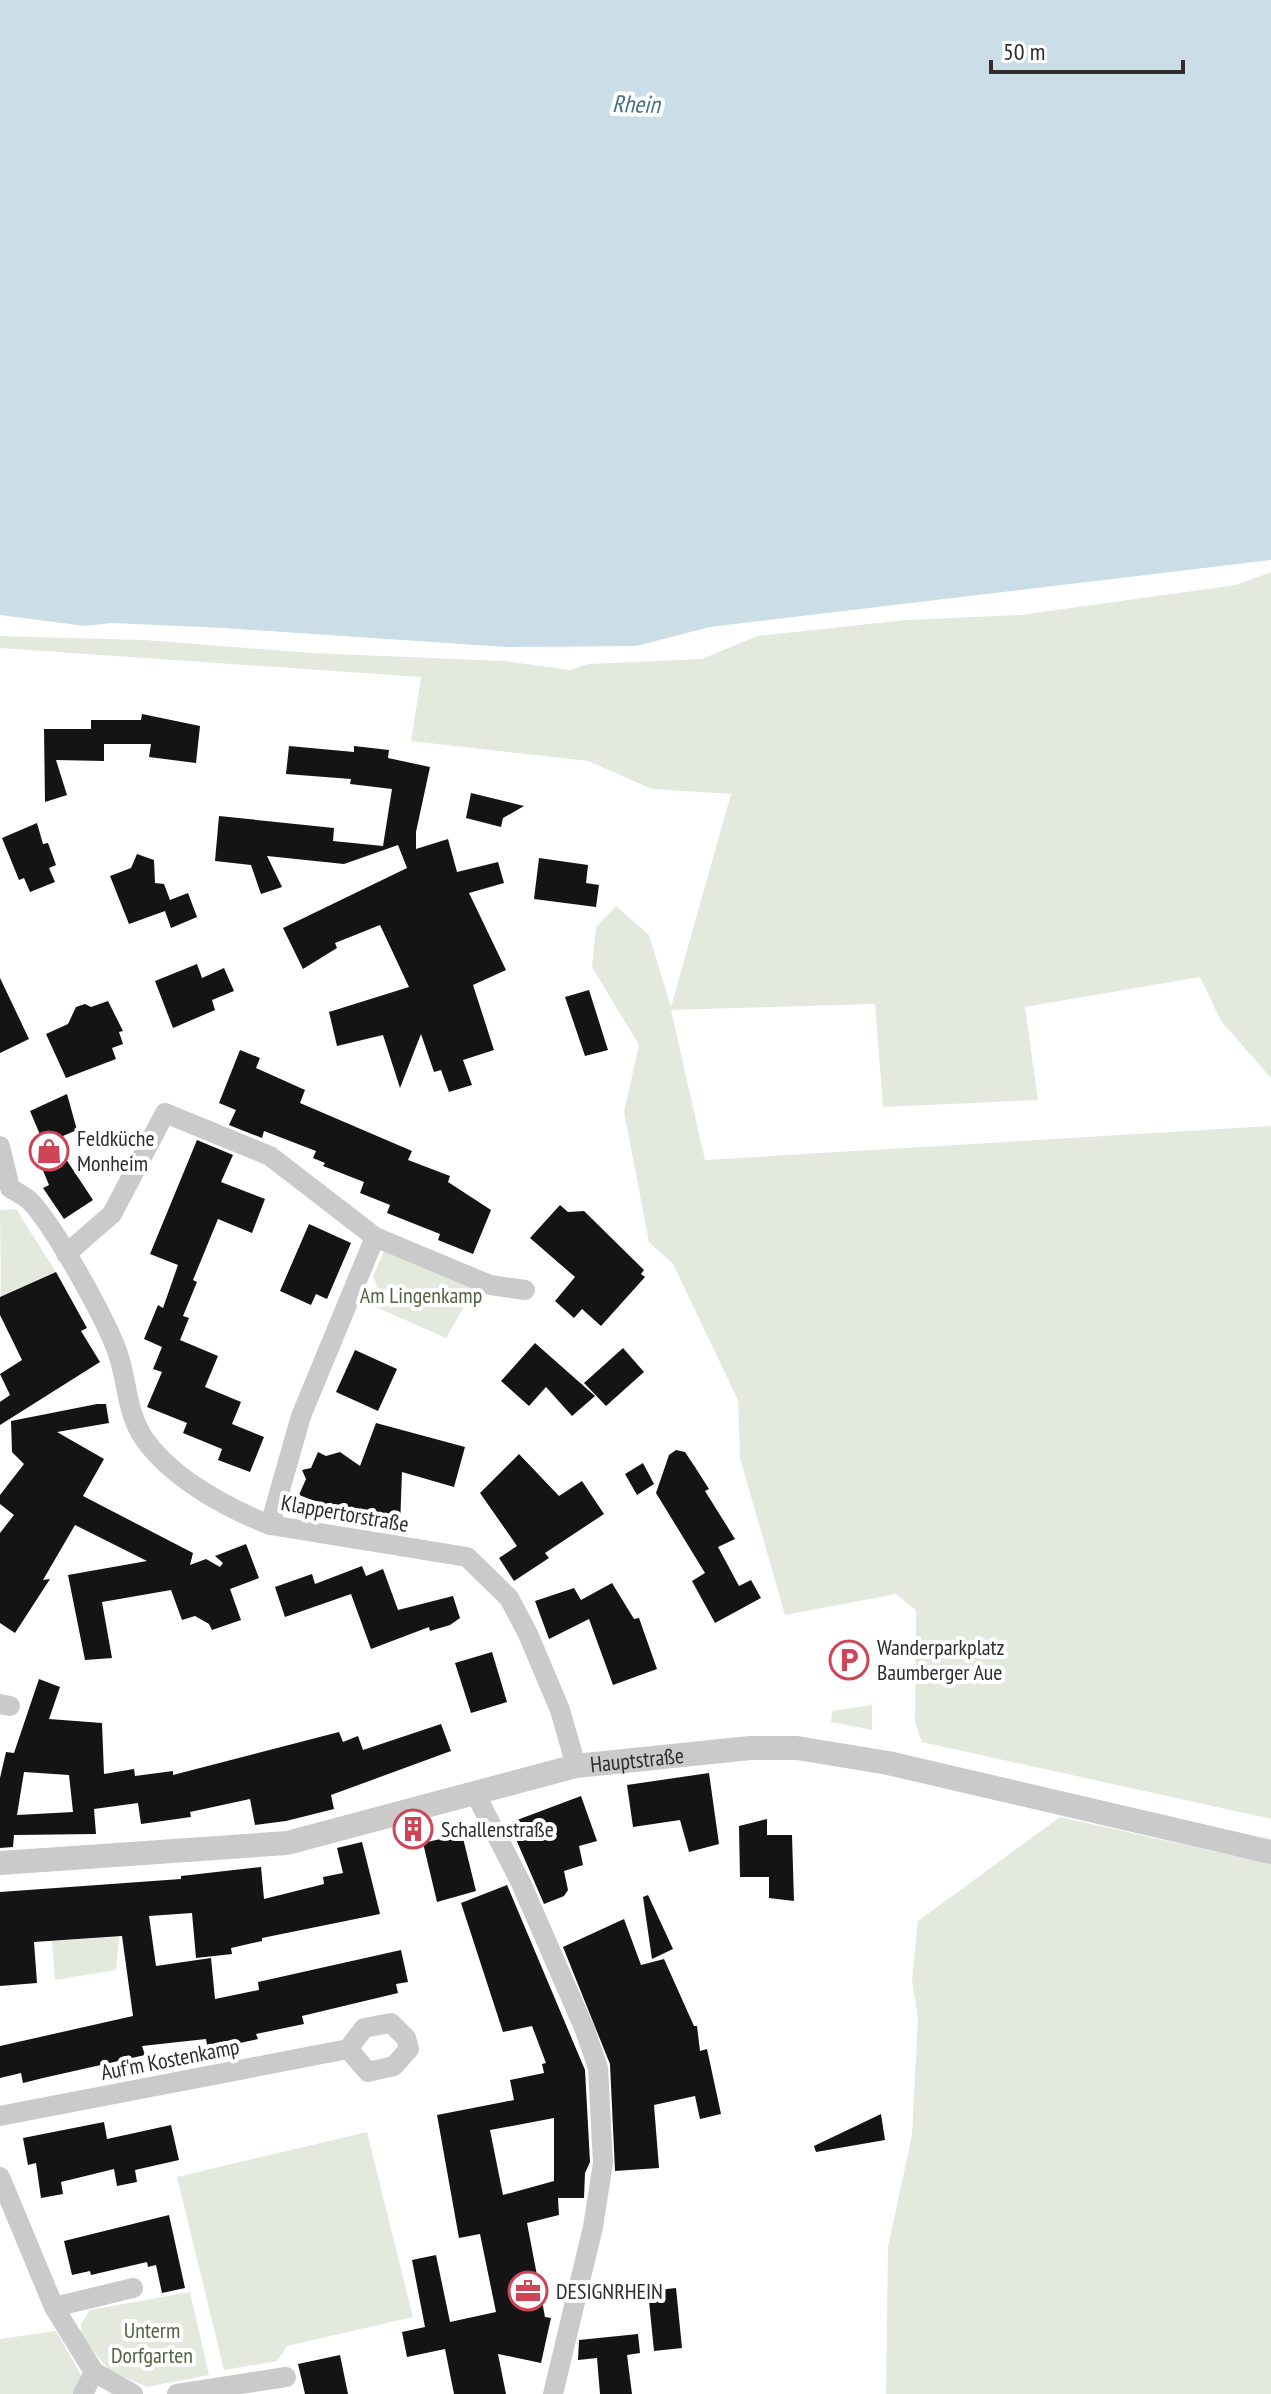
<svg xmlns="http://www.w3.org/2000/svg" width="1271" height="2394" viewBox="0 0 1271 2394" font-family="'PT Sans Narrow',sans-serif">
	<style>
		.green { fill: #e4e9dd }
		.water { fill: #cbdee7 }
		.building { fill: #141414; fill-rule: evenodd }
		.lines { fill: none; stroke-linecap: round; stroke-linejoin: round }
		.minor { stroke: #cacaca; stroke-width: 20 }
		.tertiary { stroke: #cacaca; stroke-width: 24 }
		.labels { text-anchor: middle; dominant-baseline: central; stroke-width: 8; stroke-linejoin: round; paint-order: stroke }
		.poi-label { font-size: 22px; fill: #2d2d2d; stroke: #fff; text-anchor: start }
		.park-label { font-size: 22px; fill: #536341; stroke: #fff }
		.street-label { font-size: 22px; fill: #2d2d2d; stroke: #fff }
		.water-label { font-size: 24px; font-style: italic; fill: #467085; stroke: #fff }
	</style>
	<rect width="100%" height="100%" fill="#fff"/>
	<g class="green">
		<path d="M1271 572V1078L1221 1021 1200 977 1025 1007 1038 1100 883 1107 875 1004 671 1010 705 1160 1271 1126V1819L922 1742 915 1723 916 1610 896 1594 785 1615 740 1458 738 1400 673 1264 649 1242 624 1112 639 1045 592 967 596 927 616 906 649 935 671 1007 731 794 652 789 588 761 411 741 421 677 0 648V636L145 640 311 653 505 661 570 670 588 664 702 659 757 636 906 620 1020 615 1236 585Z"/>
		<path d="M16 1209 56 1272 1 1296 0 1210Z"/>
		<path d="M385 1249 476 1286 446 1338 369 1304 377 1286 373 1276Z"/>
		<path d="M872 1705V1730L831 1722 832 1711Z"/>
		<path d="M1060 1817 1271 1864V2394H886L888 2247 912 2135 918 2018 912 1981 918 1921Z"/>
		<path d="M119 1937 116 1970 55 1980 52 1941Z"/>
		<path d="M367 2132 413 2317 287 2346 277 2361 224 2370 177 2177Z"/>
		<path d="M190 2292 209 2375 147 2387 110 2371 82 2338 81 2324 90 2310Z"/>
		<path d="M56 2331 81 2375 75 2394H0V2339Z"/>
	</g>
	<path class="water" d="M0 0H1271V560L710 627 636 646 506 647 224 628 112 623 85 626 0 615Z"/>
	<g class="building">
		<path d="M142 714 200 726 196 763 149 757 151 744H104V761L56 760 67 795 45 802 44 729H91V720H141Z"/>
		<path d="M289 746 354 752V746L389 750 388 758 430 767 416 832V849L448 839 457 872 498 862 504 883 469 893 506 970 473 985 494 1050 463 1060 472 1085 449 1092 441 1070 434 1072 421 1034 400 1088 383 1035 337 1046 329 1012 409 987 380 925 335 943 337 948 303 969 283 928 407 868 398 845 344 864 267 856 282 887 261 894 251 865 215 861 219 816 334 828 333 841 383 846 392 789 350 784 351 779 286 774Z"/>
		<path d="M471 793 524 806 503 818 501 827 466 818Z"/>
		<path d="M37 823 43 844 48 843 56 865 49 868 55 882 30 892 24 878 19 880 2 838Z"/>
		<path d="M137 854 154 860 155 883 164 884 170 900 188 893 197 917 171 928 165 911 129 924 110 876 131 868Z"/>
		<path d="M539 858 588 865 586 883 599 885 596 907 534 899Z"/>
		<path d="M197 964 202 978 224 968 234 991 212 1000 215 1010 173 1028 155 981Z"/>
		<path d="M0 978 29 1039 0 1053Z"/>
		<path d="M589 990 608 1050 585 1056 565 997Z"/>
		<path d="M108 1001 123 1031 119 1032 123 1044 112 1048 116 1059 66 1078 46 1034 68 1024 76 1007 85 1004 91 1007Z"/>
		<path d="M240 1050 260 1058 256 1068 305 1090 300 1103 412 1151 408 1160 450 1176 448 1182 491 1210 473 1254 438 1240 440 1234 387 1213 390 1205 360 1193 364 1182 323 1166 325 1163 313 1158 316 1151 264 1131 262 1138 229 1125 236 1110 219 1103Z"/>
		<path d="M67 1094 77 1130 44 1144 30 1111Z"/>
		<path d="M197 1140 233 1155 221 1182 265 1199 252 1233 218 1219 193 1280 197 1282 183 1316 189 1318 180 1340 218 1356 205 1387 241 1402 232 1424 264 1437 250 1472 218 1460 222 1449 183 1433 187 1423 147 1407 162 1372 153 1369 162 1347 144 1339 158 1305 163 1308 178 1265 150 1254Z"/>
		<path d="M54 1141 93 1200 64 1219 43 1188 49 1185 34 1149Z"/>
		<path d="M560 1205 568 1212 584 1211 644 1270 641 1274 645 1277 601 1326 582 1309 574 1318 555 1301 575 1277 530 1238Z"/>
		<path d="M309 1224 351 1243 327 1299 316 1294 311 1305 280 1291Z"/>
		<path d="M56 1272 87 1328 81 1331 100 1362 0 1425V1402L10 1395 0 1374 22 1360 0 1315V1297Z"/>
		<path d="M535 1343 595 1396 572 1416 546 1387 529 1406 501 1381Z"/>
		<path d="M623 1348 644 1372 606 1406 584 1383Z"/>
		<path d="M355 1350 397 1369 378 1411 336 1392Z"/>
		<path d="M97 1404H106L109 1423 57 1432 104 1459 83 1496 193 1553 190 1565 206 1559 220 1567 223 1563 215 1556 246 1544 259 1578 230 1589 241 1620 212 1630 209 1624 195 1616 182 1620 171 1590 102 1602 112 1658 85 1660 68 1575 147 1561 75 1525 43 1580 50 1579 15 1633 0 1623V1533L14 1515 0 1504V1495L24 1464 12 1452 11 1421Z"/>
		<path d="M376 1423 465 1447 454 1487 402 1472 400 1527 361 1526V1519L299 1495 306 1479 302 1470 311 1468 318 1452 326 1456 340 1452 360 1466Z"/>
		<path d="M676 1450 685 1452 695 1467 709 1489 705 1491 735 1539 718 1547 739 1586 751 1580 761 1598 715 1623 692 1581 705 1573 656 1493 669 1455Z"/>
		<path d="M519 1454 559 1496 582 1481 604 1514 545 1553 549 1558 514 1581 499 1558 517 1546 480 1493Z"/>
		<path d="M643 1463 654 1484 637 1495 625 1474Z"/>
		<path d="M362 1566 366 1576 383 1569 398 1610 453 1596 460 1618 450 1625 430 1631 429 1627 371 1649 351 1594 285 1617 275 1587 312 1574 315 1584Z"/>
		<path d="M612 1583 634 1619 639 1618 657 1669 613 1685 589 1619 549 1639 535 1601 574 1588 581 1600Z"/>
		<path d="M492 1652 507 1702 471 1713 455 1663Z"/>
		<path d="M39 1679 60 1687 49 1719 102 1723 104 1774 134 1769 135 1776 173 1771V1775L339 1732 343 1742 358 1736 363 1750 441 1724 451 1751 331 1795 334 1809 286 1821 255 1825 250 1799 190 1812 191 1817 141 1824 138 1803 94 1809 96 1834 14 1835 13 1847 0 1848V1778L6 1752 14 1753ZM24 1772 69 1775 73 1812 17 1815Z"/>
		<path d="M709 1773 719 1844 689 1852 680 1820 633 1827 627 1785Z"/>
		<path d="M581 1796 597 1841 579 1846 583 1865 564 1871 568 1890 564 1896 544 1904 509 1823Z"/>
		<path d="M767 1819V1835H792L794 1901 769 1898V1877H740L739 1826Z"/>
		<path d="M462 1834 476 1891 437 1902 423 1843Z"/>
		<path d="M362 1842 380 1914 262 1938V1941L231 1948 232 1954 196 1958 192 1913 149 1916 156 1966 211 1958 215 1999 259 1990 258 1982 401 1950 408 1982 396 1984 398 1993 302 2016 304 2024 256 2034 258 2039 208 2050 206 2039 142 2046 145 2055 43 2078 23 2083 21 2073 0 2078V2046L133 2016 122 1936 34 1942 37 1983 0 1986V1892L181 1879V1876L261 1867 264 1899 324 1884 323 1877 343 1873 337 1848Z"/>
		<path d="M507 1885 585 2070 590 2162 585 2173 584 2198H558L559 2215 527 2223 545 2317 551 2318 541 2363 498 2354 506 2394H454L445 2349 407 2357 402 2332 425 2327 412 2260 436 2255 450 2322 496 2312 480 2234 459 2238 437 2115 514 2100 510 2080 544 2073 542 2064 546 2063 532 2026 503 2032 461 1903ZM554 2118V2181L503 2195 490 2130Z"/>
		<path d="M648 1895 673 1949 652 1959 643 1897Z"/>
		<path d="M624 1919 641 1965 664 1959 694 2026H697L700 2051 707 2049 721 2114 700 2119 695 2096 654 2105 659 2168 615 2171 610 2064 563 1947Z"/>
		<path d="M881 2114 885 2140 816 2152 814 2146Z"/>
		<path d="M104 2122 107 2139 171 2125 179 2160 135 2170 137 2182 117 2186 114 2169 61 2182 63 2194 41 2198 36 2163 28 2165 23 2138Z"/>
		<path d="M169 2215 185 2288 162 2293 156 2265 148 2267 147 2262 91 2275 90 2271 72 2275 64 2241Z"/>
		<path d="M676 2288 682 2348 654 2351 648 2291Z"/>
		<path d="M638 2334 640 2353 627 2355 632 2394H600L597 2358 578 2360 579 2340Z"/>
		<path d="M340 2355 348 2394H305L298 2364Z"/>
	</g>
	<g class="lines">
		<g class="minor">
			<path d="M0 1146 10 1188C16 1192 25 1196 30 1201 55 1227 102 1313 116 1348 128 1378 125 1412 145 1440 173 1479 227 1508 270 1525L467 1557 509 1598 528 1634 560 1710 576 1766"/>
			<path d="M375 1237 490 1285 525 1290"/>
			<path d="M66 1254 112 1214 165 1113 270 1156 375 1237 301 1416 270 1525"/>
			<path d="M0 1704 10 1706"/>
			<path d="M475 1793 521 1883 585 2030 598 2068 603 2163 593 2227 553 2394"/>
			<path d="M0 2116 348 2049 364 2028 391 2023 406 2038 409 2049 394 2066 368 2072 348 2049"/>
			<path d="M0 2177 54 2307 94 2372 83 2394"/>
			<path d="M54 2307 133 2288"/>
			<path d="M94 2372 133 2394"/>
			<path d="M177 2394 286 2377"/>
		</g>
		<path class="tertiary" id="s1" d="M0 1863 287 1843 576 1766 750 1748H797L888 1763 1271 1852"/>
	</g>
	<defs>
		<g id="shop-ring" transform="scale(2)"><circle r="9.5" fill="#fff" stroke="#ce4558" stroke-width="1.5"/><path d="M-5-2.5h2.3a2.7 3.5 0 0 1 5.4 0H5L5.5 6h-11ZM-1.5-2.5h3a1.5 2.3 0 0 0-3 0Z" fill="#ce4558"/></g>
		<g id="parking-ring" transform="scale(2)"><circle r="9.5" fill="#fff" stroke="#ce4558" stroke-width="1.5"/><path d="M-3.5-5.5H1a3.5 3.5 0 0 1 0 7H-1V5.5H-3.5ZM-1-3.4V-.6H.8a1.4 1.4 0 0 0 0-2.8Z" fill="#ce4558"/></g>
		<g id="building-ring" transform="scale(2)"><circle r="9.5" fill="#fff" stroke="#ce4558" stroke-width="1.5"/><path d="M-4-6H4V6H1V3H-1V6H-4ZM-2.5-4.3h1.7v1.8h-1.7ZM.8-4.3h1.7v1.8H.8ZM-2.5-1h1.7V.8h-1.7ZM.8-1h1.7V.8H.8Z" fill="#ce4558"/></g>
		<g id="office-ring" transform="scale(2)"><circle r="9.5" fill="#fff" stroke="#ce4558" stroke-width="1.5"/><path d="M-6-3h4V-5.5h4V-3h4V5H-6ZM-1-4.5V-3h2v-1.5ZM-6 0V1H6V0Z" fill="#ce4558"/></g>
	</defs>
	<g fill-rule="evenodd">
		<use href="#shop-ring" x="49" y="1151"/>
		<use href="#parking-ring" x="849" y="1660"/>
		<use href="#building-ring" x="413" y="1829"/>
		<use href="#office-ring" x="528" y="2291"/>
	</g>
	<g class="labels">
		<g class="poi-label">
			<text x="77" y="1138">Feldküche<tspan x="77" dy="25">Monheim</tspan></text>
			<text x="877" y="1647">Wanderparkplatz<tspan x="877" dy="25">Baumberger Aue</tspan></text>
			<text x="441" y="1829">Schallenstraße</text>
			<text x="556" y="2291">DESIGNRHEIN</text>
		</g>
		<g class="park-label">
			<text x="421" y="1295">Am Lingenkamp</text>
			<text x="152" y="2330">Unterm<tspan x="152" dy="25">Dorfgarten</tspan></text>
		</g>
		<g class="street-label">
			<text transform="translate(345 1513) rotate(10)">Klappertorstraße</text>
			<text stroke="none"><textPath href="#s1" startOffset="648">Hauptstraße</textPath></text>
			<text transform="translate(170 2059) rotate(-11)">Auf'm Kostenkamp</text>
		</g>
		<g class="water-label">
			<text transform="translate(636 104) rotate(1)">Rhein</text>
		</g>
	</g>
	<path d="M991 60v12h192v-12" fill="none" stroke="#2d2d2d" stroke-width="4"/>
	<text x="1003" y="60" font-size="24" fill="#2d2d2d" stroke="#ffffff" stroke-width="6" paint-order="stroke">50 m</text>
</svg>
